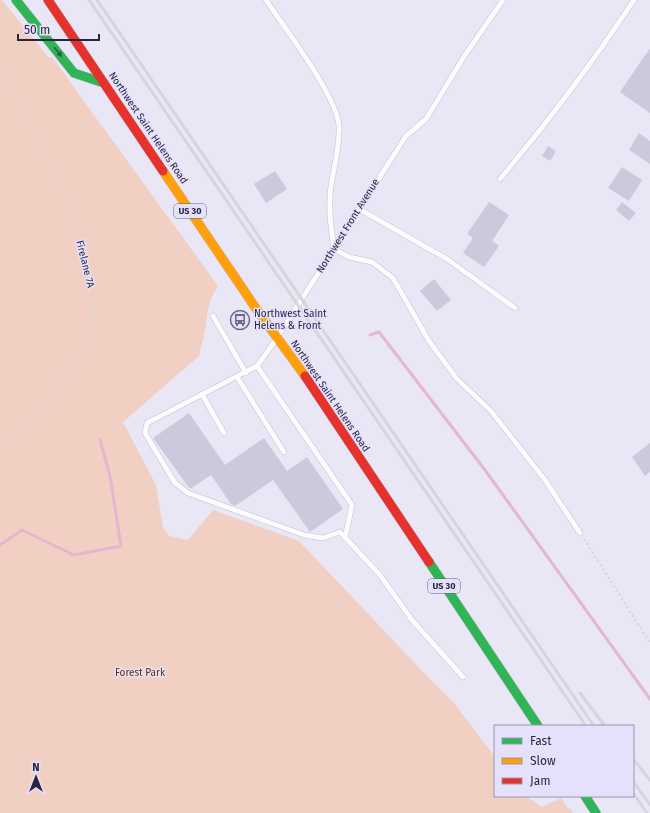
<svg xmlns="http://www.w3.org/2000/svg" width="650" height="813" viewBox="0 0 650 813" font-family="'Fira Sans',sans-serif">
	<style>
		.green { fill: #f1cfc3 }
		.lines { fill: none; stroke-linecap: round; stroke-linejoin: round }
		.stream { stroke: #e6b5cf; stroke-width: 3 }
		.building { fill: #ccc9dc }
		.lane-casing { stroke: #c2bfd2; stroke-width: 6 }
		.fast-casing { stroke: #c2bfd2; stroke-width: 10 }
		.slow-casing { stroke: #c2bfd2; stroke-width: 10 }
		.jam-casing { stroke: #c2bfd2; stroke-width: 10 }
		.path { stroke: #d4d3d8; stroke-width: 2; stroke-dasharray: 2 3; stroke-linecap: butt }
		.lane { stroke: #fcfbfe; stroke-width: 5 }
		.fast { stroke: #30b455; stroke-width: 9 }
		.slow { stroke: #ff9f0a; stroke-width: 9 }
		.jam { stroke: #e5322d; stroke-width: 9 }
		.rail { stroke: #d6d5db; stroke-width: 3 }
		.oneway { fill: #2c5e47 }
		.labels { text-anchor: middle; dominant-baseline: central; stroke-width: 3; stroke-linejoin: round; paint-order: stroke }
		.shield { fill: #e5e1fc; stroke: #625d77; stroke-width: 1 }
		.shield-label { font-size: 9px; font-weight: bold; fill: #2a253e }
		.street-label { font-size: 10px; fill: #2a253e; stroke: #e5e1fc }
		.poi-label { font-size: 10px; fill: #2a253e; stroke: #e5e1fc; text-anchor: start }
		.park-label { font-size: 10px; fill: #622b00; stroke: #e5e1fc }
	</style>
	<rect width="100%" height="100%" fill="#e9e7f6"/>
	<path class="green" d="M0 0H2L49 58 52 57 218 286C205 307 209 312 204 335 203 342 200 348 199 356L123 422 156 485 163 527 169 536 188 540 213 510 299 541 428 677 454 703 495 757V796H526L542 807 561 798 568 809 570 808 573 813H0Z"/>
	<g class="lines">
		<g class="stream">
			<path d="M370 335 379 332 485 470 650 699"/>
			<path d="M0 545 22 530 74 555 121 546 110 476 100 440"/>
		</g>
	</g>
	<g class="building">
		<path d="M650 48V113L620 92Z"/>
		<path d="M639 133 650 141V164L629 150Z"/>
		<path d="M548 146 556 151 550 161 542 156Z"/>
		<path d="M622 167 642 180 629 201 608 188Z"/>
		<path d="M275 171 287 189 266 203 254 184Z"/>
		<path d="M489 202 509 215 492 241 499 246 484 267 463 253 473 238 467 234Z"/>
		<path d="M622 202 636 213 629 221 616 210Z"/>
		<path d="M434 279 451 300 437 311 420 291Z"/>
		<path d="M189 413 225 465 264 438 287 471 307 457 343 509 310 532 273 480 235 506 231 504 211 475 190 489 153 438Z"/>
		<path d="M650 443V472L645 476 632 457Z"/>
	</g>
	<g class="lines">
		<g class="lane-casing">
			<g id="lane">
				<path d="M266 0C284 27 337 96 339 126 340 146 334 166 331 186 328 207 331 228 334 249L349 257 372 262 393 278 429 341 457 379 491 411 545 480 580 533"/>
				<path d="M500 179C548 122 593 62 634 0"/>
				<path d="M359 209 447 259 515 308"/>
				<path d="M213 316 246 373"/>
				<path d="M280 333 406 136 426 119 465 55 503 0"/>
				<path d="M275 341 257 366 352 505 345 538"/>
				<path d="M257 366 147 423 145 433 175 483 188 493 304 535 323 538 340 532 380 575 412 620 463 677"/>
				<path d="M237 377 284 452"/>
				<path d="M202 394 224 433"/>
			</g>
		</g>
		<g class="fast-casing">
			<g id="fast">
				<path d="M16 0 74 73 104 83"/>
				<path d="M429 562 538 726"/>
				<path d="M585 796 596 813"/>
			</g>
		</g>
		<g class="slow-casing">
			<path id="slow" d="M163 171 257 310 305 376"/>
		</g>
		<g class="jam-casing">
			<g id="jam">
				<path d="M48 0 163 171"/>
				<path d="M305 376 429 562"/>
			</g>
		</g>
		<g class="path">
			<path d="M0 65 47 153 71 210 91 278 95 321 80 357 29 422 0 443"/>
			<path d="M584 539 650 643"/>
		</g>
		<use href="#lane" class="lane"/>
		<use href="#fast" class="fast"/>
		<use href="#slow" class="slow"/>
		<use href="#jam" class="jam"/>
		<g class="rail">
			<path d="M89 0 586 726"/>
			<path d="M97 0 594 726"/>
			<path d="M580 693 605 726"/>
			<path d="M633 759 650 780"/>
			<path d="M633 781 650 805"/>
			<path d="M633 793 647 813"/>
		</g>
	</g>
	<defs><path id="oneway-solid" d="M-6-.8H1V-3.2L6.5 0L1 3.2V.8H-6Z"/></defs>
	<use class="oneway" href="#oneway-solid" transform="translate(58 52) rotate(51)"/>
	<defs>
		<g id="bus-ring" transform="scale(1)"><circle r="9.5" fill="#e5e1fc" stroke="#6d697e" stroke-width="1.5"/><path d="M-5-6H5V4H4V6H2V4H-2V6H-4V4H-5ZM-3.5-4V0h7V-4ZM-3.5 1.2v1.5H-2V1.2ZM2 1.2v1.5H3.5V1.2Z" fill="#6d697e"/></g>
	</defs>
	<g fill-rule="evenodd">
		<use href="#bus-ring" x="240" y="320"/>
	</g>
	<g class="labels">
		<g class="shield">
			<rect x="174" y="204" width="32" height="14" rx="3"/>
			<rect x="428" y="579" width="32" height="14" rx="3"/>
		</g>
		<g class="shield-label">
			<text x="190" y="211">US 30</text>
			<text x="444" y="586">US 30</text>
		</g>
		<g class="street-label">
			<text transform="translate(148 128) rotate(56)">Northwest Saint Helens Road</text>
			<text transform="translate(348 226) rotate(-58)">Northwest Front Avenue</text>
			<text transform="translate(85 264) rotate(76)">Firelane 7A</text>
			<text transform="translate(330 396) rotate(56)">Northwest Saint Helens Road</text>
		</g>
		<g class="poi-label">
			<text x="254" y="314">Northwest Saint<tspan x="254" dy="12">Helens &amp; Front</tspan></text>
		</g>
		<g class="park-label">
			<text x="140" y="673">Forest Park</text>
		</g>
	</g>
	<rect x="494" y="725" width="140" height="72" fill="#e5e1fc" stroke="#9a96b0"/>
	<rect x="502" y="738" width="20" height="6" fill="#30b455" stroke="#9a96b0"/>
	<text x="530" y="745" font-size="12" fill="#2a253e">Fast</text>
	<rect x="502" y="758" width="20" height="6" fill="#ff9f0a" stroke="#9a96b0"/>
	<text x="530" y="765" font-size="12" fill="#2a253e">Slow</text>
	<rect x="502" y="778" width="20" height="6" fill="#e5322d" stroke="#9a96b0"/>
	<text x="530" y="785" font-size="12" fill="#2a253e">Jam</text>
	<g transform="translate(36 777)" stroke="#e5e1fc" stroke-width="3" paint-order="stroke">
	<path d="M0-3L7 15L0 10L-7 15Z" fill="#2a253e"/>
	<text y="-6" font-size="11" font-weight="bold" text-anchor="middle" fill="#2a253e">N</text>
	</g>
	<path d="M18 34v6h81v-6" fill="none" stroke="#2a253e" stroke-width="2"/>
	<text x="24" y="34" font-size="12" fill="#2a253e" stroke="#e5e1fc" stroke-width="3" paint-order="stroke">50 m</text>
</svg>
